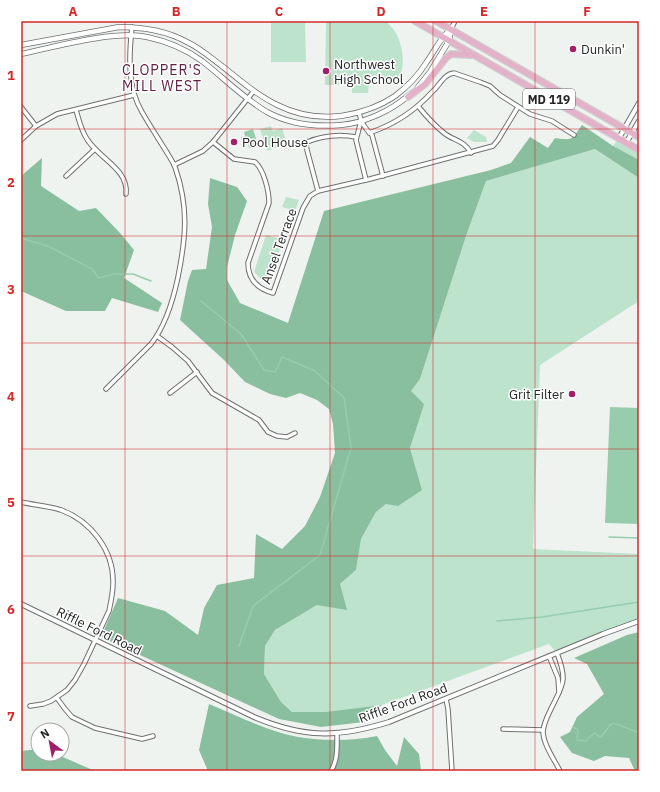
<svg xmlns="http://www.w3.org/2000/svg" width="660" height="792" viewBox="0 0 660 792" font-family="'IBM Plex Sans',sans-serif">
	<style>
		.green { fill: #bde3cc }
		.forest { fill: #89be9e }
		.water { fill: #97cdad }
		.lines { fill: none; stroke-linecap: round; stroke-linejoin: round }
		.stream { stroke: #97cdad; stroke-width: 1.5 }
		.minor-casing { stroke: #6e716f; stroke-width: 5.5 }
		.tertiary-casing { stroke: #6e716f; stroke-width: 6 }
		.secondary-casing { stroke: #6e716f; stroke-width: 6 }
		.primary-casing { stroke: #cfcfcf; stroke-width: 8 }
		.minor { stroke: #fff; stroke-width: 3.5 }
		.tertiary { stroke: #fff; stroke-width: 4 }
		.secondary { stroke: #fff; stroke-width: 4.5 }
		.primary { stroke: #e3b1c8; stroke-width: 5.5 }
		.grid { fill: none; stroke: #d62828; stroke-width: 1; stroke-opacity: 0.55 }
		.poi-dot { fill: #a31e6a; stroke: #fff; stroke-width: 1.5 }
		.labels { text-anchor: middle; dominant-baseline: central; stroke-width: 3; stroke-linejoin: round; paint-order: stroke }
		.shield { fill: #fff; stroke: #666766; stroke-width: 1 }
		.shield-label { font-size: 12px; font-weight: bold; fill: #242625 }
		.poi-label { font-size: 13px; fill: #242625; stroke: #fff; text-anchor: start }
		.street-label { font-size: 13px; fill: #242625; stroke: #fff }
		.neighbourhood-label { font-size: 14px; letter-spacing: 1px; fill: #602041; stroke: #fff }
		.neatline { fill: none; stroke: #d62828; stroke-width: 1.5 }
		.grid-label { font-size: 13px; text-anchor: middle; font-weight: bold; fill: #d62828 }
	</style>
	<rect width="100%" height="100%" fill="#eff3f0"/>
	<g class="green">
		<path d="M271 21H305L306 62H271Z"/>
		<path d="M326 21H386C389 25 393 28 396 33 403 46 409 76 391 83 385 85 375 84 369 84L368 93H352V85H325Z"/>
		<path d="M271 126 273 131 282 128 286 141 277 144 278 147 267 151 260 129Z"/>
		<path d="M474 130 486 137 487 142H474L467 138Z"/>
		<path d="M619 138 639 149V161L613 146Z"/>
		<path d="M595 149 639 178V301L540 365 533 549 639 554V621L557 653 549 644 382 705 325 712H292L281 702 264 674 265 646 275 630 317 605 356 570 361 539 376 512 386 504 422 490 410 448 415 431 411 391 420 379 466 236 486 181Z"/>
		<path d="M286 197 299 200 295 211 282 207Z"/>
		<path d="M266 235 283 240 271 276 265 280 261 279 254 272Z"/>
	</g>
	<g class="forest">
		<path d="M582 125 613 146 639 160V178L595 149 486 181 466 236 420 379 411 391 424 404 410 448 422 490 398 506 386 504 376 512 361 539 356 570 340 584 347 610 317 605 275 630 265 646 264 674 281 702 292 712H325L382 705 364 722 321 727 279 719 101 637 118 598 165 611 198 635 204 608 217 585 254 578 256 534 282 549 305 526 320 497 335 453 333 424 329 409 317 400 300 393 286 398 270 394 245 382 224 360 180 320 188 281 192 270 206 269 212 227 208 204 210 178 237 187 247 201 235 235 227 267V280L240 303 288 323 324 211 491 170 511 163 530 137 548 148 555 138C574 141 572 139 582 125Z"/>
		<path d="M42 158 41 186 79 211 96 208 120 233 134 250 124 278 162 303 158 312 112 298 105 311H66L21 291V176Z"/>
		<path d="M639 632V771H635L629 758 605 756 594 761 572 753 560 737 570 732 577 717 604 694 587 664 574 658 627 635Z"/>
		<path d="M209 704C238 716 267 731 298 737 324 741 352 741 377 736L385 750 397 766 404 737 419 754 421 771H208L199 750Z"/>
		<path d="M38 749V754H56L95 771H21V751Z"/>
	</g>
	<g class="water">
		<path d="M253 129 258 145 249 148 248 144 243 145 241 137 245 136 244 132Z"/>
		<path d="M610 407 639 408V524L605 523Z"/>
	</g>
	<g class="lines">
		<g class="stream">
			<path d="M21 238 50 247 92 269 99 278 113 274H133L151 281"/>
			<path d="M201 301 241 334 264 370 275 372 282 357 315 371 344 398 351 448 320 555 253 606 239 646"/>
			<path d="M609 537 639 538"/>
			<path d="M497 621 542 617 639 602"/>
			<path d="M573 727 578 730 577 740 586 741 594 733 601 737 611 724H617L639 733"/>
		</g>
		<g class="minor-casing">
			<g id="minor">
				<path d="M451 29 455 21"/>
				<path d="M418 106C426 116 434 125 444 133 454 141 464 140 471 153"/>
				<path d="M21 107 36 126"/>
				<path d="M76 110C79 120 81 130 87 139 98 158 129 169 126 194"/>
				<path d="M359 113C361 122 365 129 372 135L383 176"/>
				<path d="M361 121 356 140 366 180"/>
				<path d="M369 133C393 125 416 110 433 91 440 85 444 74 454 73L480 82 490 86 500 95 530 114 552 121 574 135"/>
				<path d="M21 140 36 126 57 114 134 95"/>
				<path d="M213 142 234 159 255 162C264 170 269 191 269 203L248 263C248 280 258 289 273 293L303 208 310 196 318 191 370 179 493 146 498 140 518 107"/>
				<path d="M174 165 203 151 213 142 253 92"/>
				<path d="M66 176 95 149"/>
				<path d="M318 191 307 150 306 144 307 142C322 136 340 134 356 137"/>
				<path d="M157 336 172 347 188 361 212 393 259 420 268 432 277 436 287 437 295 433"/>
				<path d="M106 389 151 344C166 325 173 301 178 277 186 237 189 207 175 167 173 162 169 156 166 151 158 138 150 126 142 112 127 87 129 55 132 27"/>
				<path d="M170 393 197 372"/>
				<path d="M21 502C34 505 48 506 61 510 91 521 114 551 113 583 113 593 111 602 109 611L84 664 75 680 67 690 51 701 43 704 30 706"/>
				<path d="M557 653C568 682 563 684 550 711 547 717 544 724 543 731 543 744 554 759 560 771"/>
				<path d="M549 656 558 678 559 692"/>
				<path d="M57 698 65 709 72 717 95 728 142 739 153 736"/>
				<path d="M446 699 448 709 452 771"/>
				<path d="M503 729 543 730"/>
				<path d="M331 771C338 760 337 747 337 733"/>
			</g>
		</g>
		<g class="tertiary-casing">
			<g id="tertiary">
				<path d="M619 138 639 103"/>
				<path d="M626 143 639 121"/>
				<path d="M21 604 254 717C304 738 337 738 389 722L603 634 639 621"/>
			</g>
		</g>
		<g class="secondary-casing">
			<g id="secondary">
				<path d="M21 45 119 27C142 27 167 31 187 42 200 48 211 58 222 66 259 96 290 122 341 116 360 113 379 107 395 96 407 87 418 76 426 63 435 51 439 39 451 29"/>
				<path d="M21 54C54 47 114 30 147 37 166 41 187 50 202 61 224 78 243 98 267 112 289 124 316 127 341 125 364 123 391 111 409 95"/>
				<path d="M418 87 430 72 449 41 451 29"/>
			</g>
		</g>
		<g class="primary-casing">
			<g id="primary">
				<path d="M415 21 639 150"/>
				<path d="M436 21 639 137"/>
				<path d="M408 97 425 84 446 58 451 54 470 55"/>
			</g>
		</g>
		<use href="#minor" class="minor"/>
		<use href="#tertiary" class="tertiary"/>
		<use href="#secondary" class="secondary"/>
		<use href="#primary" class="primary"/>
	</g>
	<path class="grid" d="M125 21V771M227 21V771M330 21V771M433 21V771M535 21V771M21 129H639M21 236H639M21 343H639M21 449H639M21 556H639M21 663H639"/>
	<g class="poi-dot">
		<circle cx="573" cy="49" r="4"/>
		<circle cx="326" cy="71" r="4"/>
		<circle cx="234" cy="142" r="4"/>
		<circle cx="572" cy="394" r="4"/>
	</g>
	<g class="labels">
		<rect class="shield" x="523" y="89" width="52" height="20" rx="3"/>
		<g class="shield-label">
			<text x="549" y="99">MD 119</text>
		</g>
		<g class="poi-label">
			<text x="581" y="49">Dunkin'</text>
			<text x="334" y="64">Northwest<tspan x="334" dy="15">High School</tspan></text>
			<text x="242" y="142">Pool House</text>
			<text x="564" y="394" text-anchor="end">Grit Filter</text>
		</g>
		<g class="street-label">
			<text transform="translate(279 246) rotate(-70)">Ansel Terrace</text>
			<text transform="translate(99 631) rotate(26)">Riffle Ford Road</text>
			<text transform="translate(403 703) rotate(-20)">Riffle Ford Road</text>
		</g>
		<g class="neighbourhood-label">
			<text x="162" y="70">CLOPPER'S<tspan x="162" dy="16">MILL WEST</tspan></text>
		</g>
	</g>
	<rect width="660" height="792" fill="none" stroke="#ffffff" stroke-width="44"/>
	<g transform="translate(50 742) rotate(328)"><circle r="19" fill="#ffffff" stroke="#a7a8a8"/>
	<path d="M0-3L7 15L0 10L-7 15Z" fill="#a31e6a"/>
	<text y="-6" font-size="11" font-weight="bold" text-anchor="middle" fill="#242625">N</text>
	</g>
	<rect x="22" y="22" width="616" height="748" class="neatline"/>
	<g class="grid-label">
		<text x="73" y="16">A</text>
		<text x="176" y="16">B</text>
		<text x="279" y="16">C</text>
		<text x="381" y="16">D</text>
		<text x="484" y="16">E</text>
		<text x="587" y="16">F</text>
		<text x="11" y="80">1</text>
		<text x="11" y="187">2</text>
		<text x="11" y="294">3</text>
		<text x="11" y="401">4</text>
		<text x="11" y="507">5</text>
		<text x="11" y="614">6</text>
		<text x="11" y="721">7</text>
	</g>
</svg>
